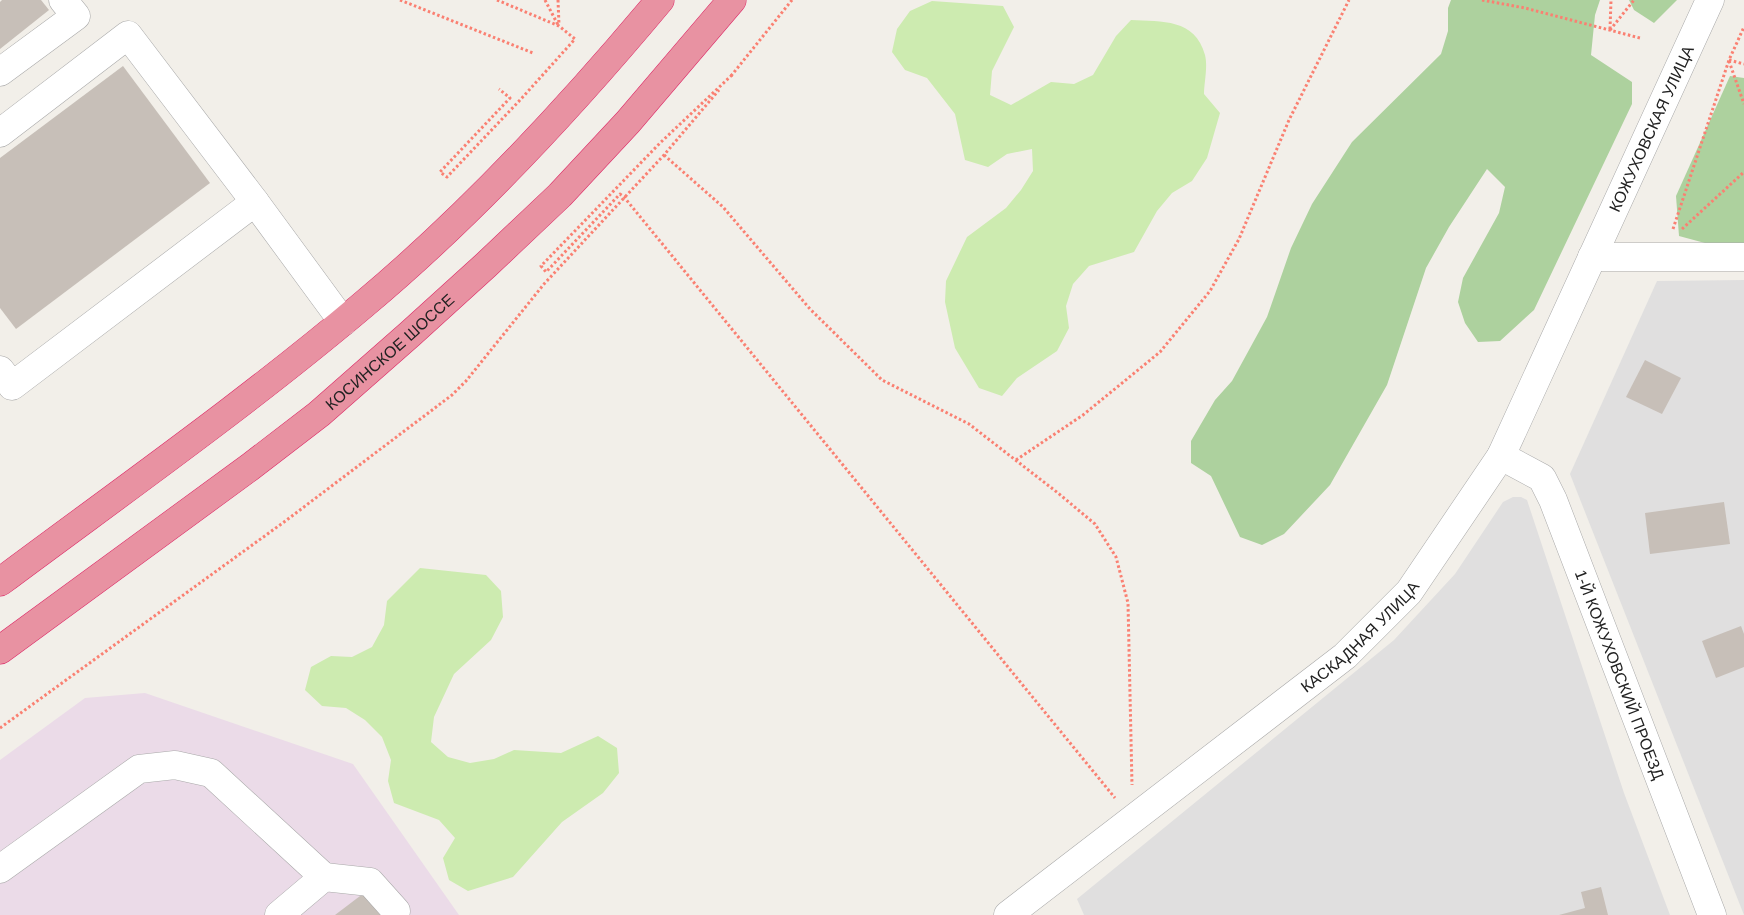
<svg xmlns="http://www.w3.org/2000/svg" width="1744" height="915" viewBox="0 0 1744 915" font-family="Arial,sans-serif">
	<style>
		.residential { fill: #e0dfdf }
		.industrial { fill: #ebdbe8 }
		.grass { fill: #cdebb0 }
		.forest { fill: #add19e }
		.building { fill: #c7bfb8 }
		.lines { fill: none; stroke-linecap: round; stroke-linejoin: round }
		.minor-casing { stroke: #a9a9a9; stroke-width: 29 }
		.highway-casing { stroke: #dc2a67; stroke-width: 29 }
		.path { stroke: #fa8072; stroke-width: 3; stroke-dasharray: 2.5 2.5; stroke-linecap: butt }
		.minor { stroke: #fff; stroke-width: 28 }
		.highway { stroke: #e892a2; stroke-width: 28 }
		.labels { text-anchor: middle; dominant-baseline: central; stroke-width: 4.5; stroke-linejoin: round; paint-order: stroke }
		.street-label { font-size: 16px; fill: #222; stroke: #fff }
	</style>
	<rect width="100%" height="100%" fill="#f2efe9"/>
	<g class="residential">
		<path d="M1744 280V915L1570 474 1657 281Z"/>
		<path d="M1513 497H1521L1527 500 1624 793 1670 915H1084L1077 899 1394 640 1455 574 1503 502Z"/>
	</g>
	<path class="industrial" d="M145 693 353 764 459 915H0V760L85 698Z"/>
	<g class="grass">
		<path d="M932 1 1003 6 1014 27 992 71 990 95 1011 105 1051 82 1074 84 1093 75 1116 36 1131 20C1162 22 1195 18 1205 55 1208 67 1204 83 1204 94L1220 113 1207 158 1192 181 1172 193 1157 211 1134 252 1089 266 1073 284 1066 306 1069 328 1057 351 1017 378 1002 396 979 388 955 348 945 302 946 281 967 237 1006 208 1021 190 1033 171 1032 149 1007 154 988 167 965 160 955 114 927 78 905 70 892 52 897 29 910 11Z"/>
		<path d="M420 568 486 575 501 591 503 617 491 640 454 674 434 717 431 742 448 757 470 763 494 759 514 750 561 753 598 736 617 748 619 773 603 793 562 822 513 877 468 891 449 880 443 858 455 838 439 820 394 803 388 781 391 760 382 737 365 720 346 708 322 706 305 690 311 667 331 656 352 657 372 647 384 625 387 601Z"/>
	</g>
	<g class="forest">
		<path d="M1451 0H1600L1595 15 1591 55 1632 82V104L1534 310 1500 341 1478 342 1465 323 1458 302 1463 278 1499 213 1505 187 1487 169 1449 227 1426 268 1387 385 1330 485 1284 534 1262 545 1240 537 1211 476 1191 463V441L1215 400 1232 381 1267 317 1291 248 1312 204 1352 142 1441 54 1448 31V8Z"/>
		<path d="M1629 0H1677L1654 23 1634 10Z"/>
		<path d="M1730 76 1744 78V245L1716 246 1679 236 1676 196Z"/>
	</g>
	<g class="building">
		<path d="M2 0H41L49 10 0 49V2Z"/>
		<path d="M123 66 210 183 16 329 0 308V158Z"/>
		<path d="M1645 360 1681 378 1662 414 1626 397Z"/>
		<path d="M1724 502 1730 544 1650 554 1645 513Z"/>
		<path d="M1741 626 1744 634V667L1716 678 1702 641Z"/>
		<path d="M1601 887 1608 915H1559L1585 908 1581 892Z"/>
		<path d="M364 893 381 915H335Z"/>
	</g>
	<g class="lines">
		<g class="minor-casing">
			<g id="minor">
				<path d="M0 72 76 16 63 0"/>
				<path d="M0 133 128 35 255 202"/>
				<path d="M1592 257H1744"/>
				<path d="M0 370 12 386 255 202 343 322"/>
				<path id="s1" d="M1501 456 1542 478 1553 500 1712 915"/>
				<path d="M0 869 139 769 175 765 211 773 324 877 279 915"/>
				<path d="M324 877 370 882 396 911"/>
				<path id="s2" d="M1008 915 1345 656 1409 592 1501 456 1710 0"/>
			</g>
		</g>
		<g class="highway-casing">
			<g id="highway">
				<path d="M0 582C122 491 247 403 363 305 472 214 569 109 660 0"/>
				<path id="s3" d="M0 650 250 467 319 414 410 334 486 265 560 195 628 122 732 0"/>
			</g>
		</g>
		<g class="path">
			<path d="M400 0 533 53"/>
			<path d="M497 0 559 26 575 39 521 99 447 177 440 172 510 98 499 89"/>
			<path d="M545 0 558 25"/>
			<path d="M558 0 559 25"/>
			<path d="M1482 0 1525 8 1640 38"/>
			<path d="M1610 29 1611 0"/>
			<path d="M1610 30 1634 0"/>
			<path d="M1729 60 1744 64"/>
			<path d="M1729 61 1744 104"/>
			<path d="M732 75 660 143 541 266 546 272 620 194 624 197 1115 798"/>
			<path d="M731 76 792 0"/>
			<path d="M664 155 723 207 810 309 882 380 969 424 1058 493 1095 524 1116 557 1128 603 1132 785"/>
			<path d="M1673 229 1729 60 1744 27"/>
			<path d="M1682 229 1744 172"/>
			<path d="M1016 460 1083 415 1160 352 1210 291 1239 239 1289 120 1349 0"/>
			<path d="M0 728 284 522 452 395 466 381 544 284 664 155 719 90"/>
		</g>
		<use href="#minor" class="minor"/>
		<use href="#highway" class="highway"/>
	</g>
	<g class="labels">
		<g class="street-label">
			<text stroke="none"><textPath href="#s2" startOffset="1040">КОЖУХОВСКАЯ УЛИЦА</textPath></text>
			<text stroke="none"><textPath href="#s3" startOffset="491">КОСИНСКОЕ ШОССЕ</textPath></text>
			<text stroke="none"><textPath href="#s2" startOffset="449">КАСКАДНАЯ УЛИЦА</textPath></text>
			<text stroke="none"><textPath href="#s1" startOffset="258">1-Й КОЖУХОВСКИЙ ПРОЕЗД</textPath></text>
		</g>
	</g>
</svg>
